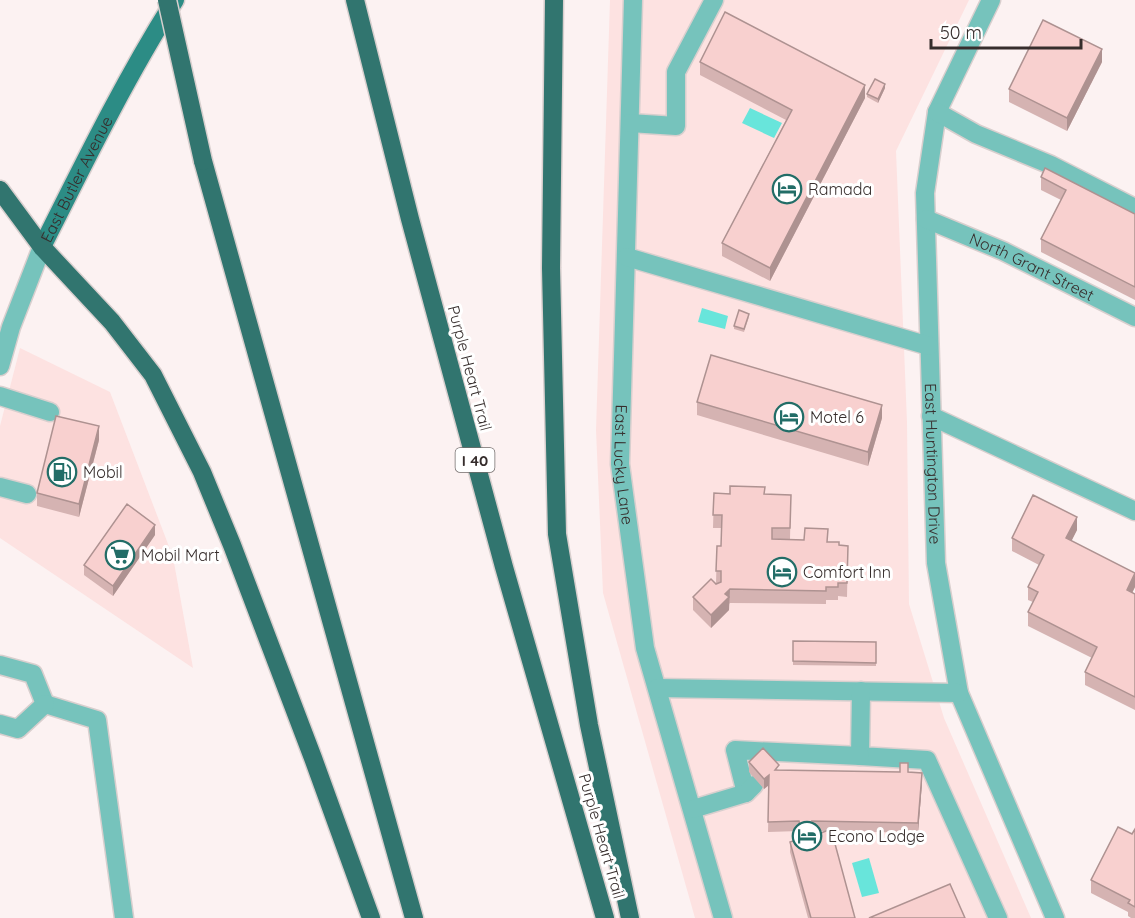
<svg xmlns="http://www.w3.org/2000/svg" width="1135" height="918" viewBox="0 0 1135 918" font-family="Quicksand,sans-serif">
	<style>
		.built { fill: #fde2e1 }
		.water { fill: #68e5db }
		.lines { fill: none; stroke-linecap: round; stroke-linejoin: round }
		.minor-casing { stroke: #d8cfce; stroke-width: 21 }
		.major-casing { stroke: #d8cfce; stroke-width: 21 }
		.highway-casing { stroke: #d8cfce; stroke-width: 21 }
		.minor { stroke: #76c3bc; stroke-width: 18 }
		.major { stroke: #2c8c85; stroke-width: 18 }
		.highway { stroke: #31756f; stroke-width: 18 }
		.highway-bridge-casing { stroke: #d8cfce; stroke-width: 21; stroke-linecap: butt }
		.highway-bridge { stroke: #31756f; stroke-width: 18 }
		.wall { fill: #d5b3b2; fill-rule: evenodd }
		.shaded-wall { fill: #ae9291 }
		.building { fill: #f8d0cf; stroke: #ae9291; stroke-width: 1.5 }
		.labels { text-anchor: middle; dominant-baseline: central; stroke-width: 6; stroke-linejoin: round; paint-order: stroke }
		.shield { fill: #fff; stroke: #726c6b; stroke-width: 1.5 }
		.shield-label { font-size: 15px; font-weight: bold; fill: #362d2c }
		.street-label { font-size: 16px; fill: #362d2c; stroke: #fff }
		.poi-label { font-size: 16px; fill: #362d2c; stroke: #fff; text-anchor: start }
	</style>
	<rect width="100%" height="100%" fill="#fcf2f2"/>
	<g class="built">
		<path d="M610 0H969L896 151 907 422 909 604 944 718 1031 918H695L603 593 596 430Z"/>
		<path d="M20 348 110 392 173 557 193 668 0 538V426Z"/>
	</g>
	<g class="water">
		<path d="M750 108 782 123 774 138 742 123Z"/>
		<path d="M702 308 728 316 725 329 698 322Z"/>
		<path d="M869 858 879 893 862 897 852 863Z"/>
	</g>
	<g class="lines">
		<g class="minor-casing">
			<g id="minor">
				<path id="s1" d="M633 0 620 464 645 648 723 918"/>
				<path id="s2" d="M991 0 937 112 925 193 936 563 959 693 1055 918"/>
				<path d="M937 112 976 134 1051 165 1135 208"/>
				<path d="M630 123 676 126V72L714 0"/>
				<path id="s3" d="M926 219 1003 251 1135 317"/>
				<path d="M627 257 929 346"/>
				<path d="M0 366 11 327 42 247"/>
				<path d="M0 396 50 412"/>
				<path d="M931 416 1135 511"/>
				<path d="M0 487 27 494"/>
				<path d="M0 665 33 674 45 704"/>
				<path d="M657 688 959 693"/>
				<path d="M861 691 860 756 927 760 998 918"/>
				<path d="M45 704 97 720 124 918"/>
				<path d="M0 724 18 729 45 704"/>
				<path d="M746 793 735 750 860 756"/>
				<path d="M693 809 746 793 754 785"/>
			</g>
		</g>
		<g class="major-casing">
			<g id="major">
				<path id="s4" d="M42 247C84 163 125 79 175 0"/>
			</g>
		</g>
		<g class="highway-casing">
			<g id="highway">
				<path d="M355 0 410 219 504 567 605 918"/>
				<path d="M554 0 551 268 557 534 589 725 630 918"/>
				<path d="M203 161 414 918"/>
				<path d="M0 190 42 247 112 322 153 375 202 472 232 545 313 758 371 918"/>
			</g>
		</g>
		<use href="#minor" class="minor"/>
		<use href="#major" class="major"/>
		<use href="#highway" class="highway"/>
		<g class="highway-bridge-casing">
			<path id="highway-bridge" d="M167 0 203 161"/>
		</g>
		<use href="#highway-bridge" class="highway-bridge"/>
	</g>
	<g class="wall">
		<path d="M700 62 865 98 770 281 722 256V243L786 120 700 75Z"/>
		<path d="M1102 62 1067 131 1009 102V89Z"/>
		<path d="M885 88 878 103 867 97V94Z"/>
		<path d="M1041 177 1135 214V300L1041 252V239L1061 200 1041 190Z"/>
		<path d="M749 317 744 332 734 329V326Z"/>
		<path d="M697 402 882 418 868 466 697 415Z"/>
		<path d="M99 440 79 517 37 506V493Z"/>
		<path d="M714 493 791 495 790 539 828 542 839 545 848 546 847 597 838 596V600H826V604L730 603 729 604V610L711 628 693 610V597L716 583 717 546H721L722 528H713Z"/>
		<path d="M1077 530 1071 541 1135 573V587L1132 593 1135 594V710L1085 685V672L1092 658 1028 626V612L1033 602 1028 600V587L1039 565 1012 551V538Z"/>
		<path d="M155 535 113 596 84 575V565Z"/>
		<path d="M793 641 876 642V666L793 665Z"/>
		<path d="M749 762 779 770 908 772 922 783 918 833 831 831 855 918H808L790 852V842L801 839 799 831 768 832 769 785 764 789 749 772ZM815 831H826L816 835Z"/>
		<path d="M1135 829V918H1131L1128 916V912L1091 893V880L1132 834Z"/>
	</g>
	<g class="shaded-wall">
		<path d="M1102 49V62L1067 131V118Z"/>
		<path d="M885 84V88L878 103V99Z"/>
		<path d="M865 85V98L770 281V268Z"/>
		<path d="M882 405V418L868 466V452Z"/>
		<path d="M99 426V440L79 517V504Z"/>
		<path d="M1077 517V530L1066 552V538Z"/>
		<path d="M155 525V535L113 596V586Z"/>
		<path d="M1135 574V587L1127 603V590Z"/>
		<path d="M730 589 729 610 711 628V615L725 594Z"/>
		<path d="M922 773V783L918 833V823Z"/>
		<path d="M769 775V785L764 789V779Z"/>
	</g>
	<g class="building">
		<path d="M725 12 865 85 770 268 722 243 792 110 700 62Z"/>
		<path d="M1043 20 1102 49 1067 118 1009 89Z"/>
		<path d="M875 79 885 84 878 99 867 94Z"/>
		<path d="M1045 168 1135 214V287L1041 239 1066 190 1041 177Z"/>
		<path d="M739 310 749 314 744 329 734 326Z"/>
		<path d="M711 355 882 405 868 452 697 402Z"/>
		<path d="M56 416 99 426 79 504 37 493Z"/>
		<path d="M730 486 765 487 764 494 791 495 790 528H772V539L804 540 805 528 828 529 827 542H839V545L848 546 847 583H838V587H826V591L730 589 725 594 729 597 711 615 693 597 711 579 716 584 721 582V571H716L717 546H721L722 515H713L714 493 730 494Z"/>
		<path d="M1033 495 1077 517 1066 538 1135 573 1127 590 1135 594V697L1085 672 1097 647 1028 612 1038 592 1028 587 1044 555 1012 538Z"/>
		<path d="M127 504 155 525 113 586 84 565Z"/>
		<path d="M793 641 876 642V663L793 661Z"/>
		<path d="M763 748 779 765 775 770 900 772V763H908V772L922 773 918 823 812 821 816 835 831 829 855 918H811L790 842 803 838 799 821 768 822 769 775 764 779 749 762Z"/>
		<path d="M1118 827 1132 834 1135 829V907L1128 903 1130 900 1091 880Z"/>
		<path d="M950 884 965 918H869Z"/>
	</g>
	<defs>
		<g id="hotel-ring" transform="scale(1.5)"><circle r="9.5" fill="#fff" stroke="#226d67" stroke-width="1.5"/><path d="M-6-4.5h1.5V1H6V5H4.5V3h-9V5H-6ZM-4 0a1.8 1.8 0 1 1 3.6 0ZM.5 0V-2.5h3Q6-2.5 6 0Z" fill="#226d67"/></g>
		<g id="fuel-ring" transform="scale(1.5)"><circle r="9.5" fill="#fff" stroke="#226d67" stroke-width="1.5"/><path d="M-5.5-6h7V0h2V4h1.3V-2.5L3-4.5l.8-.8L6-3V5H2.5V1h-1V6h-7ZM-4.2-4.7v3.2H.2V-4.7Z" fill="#226d67"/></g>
		<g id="supermarket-ring" transform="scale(1.5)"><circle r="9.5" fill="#fff" stroke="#226d67" stroke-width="1.5"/><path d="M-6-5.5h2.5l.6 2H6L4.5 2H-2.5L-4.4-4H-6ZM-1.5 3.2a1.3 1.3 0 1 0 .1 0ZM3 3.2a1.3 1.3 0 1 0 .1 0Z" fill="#226d67"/></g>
	</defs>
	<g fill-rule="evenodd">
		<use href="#hotel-ring" x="787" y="189"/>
		<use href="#hotel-ring" x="789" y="417"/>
		<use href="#fuel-ring" x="62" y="472"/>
		<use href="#supermarket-ring" x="120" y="555"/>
		<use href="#hotel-ring" x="782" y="572"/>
		<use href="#hotel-ring" x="807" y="836"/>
	</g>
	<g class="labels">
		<rect class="shield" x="455.5" y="448" width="39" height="24" rx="4.5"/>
		<g class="shield-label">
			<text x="475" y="460">I 40</text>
		</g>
		<g class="street-label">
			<text stroke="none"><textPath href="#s4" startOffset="76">East Butler Avenue</textPath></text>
			<text stroke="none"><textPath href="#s3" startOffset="116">North Grant Street</textPath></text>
			<text transform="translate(470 368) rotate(75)">Purple Heart Trail</text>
			<text stroke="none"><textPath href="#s2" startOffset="477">East Huntington Drive</textPath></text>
			<text stroke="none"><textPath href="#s1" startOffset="465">East Lucky Lane</textPath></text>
			<text transform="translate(602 836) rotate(74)">Purple Heart Trail</text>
		</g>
		<g class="poi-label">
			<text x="808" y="189">Ramada</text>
			<text x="810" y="417">Motel 6</text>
			<text x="83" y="472">Mobil</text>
			<text x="141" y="555">Mobil Mart</text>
			<text x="803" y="572">Comfort Inn</text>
			<text x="828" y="836">Econo Lodge</text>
		</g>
	</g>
	<path d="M931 39v9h150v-9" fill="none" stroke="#362d2c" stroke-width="3"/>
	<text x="940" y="39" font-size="18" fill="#362d2c" stroke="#ffffff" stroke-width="4.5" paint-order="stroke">50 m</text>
</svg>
